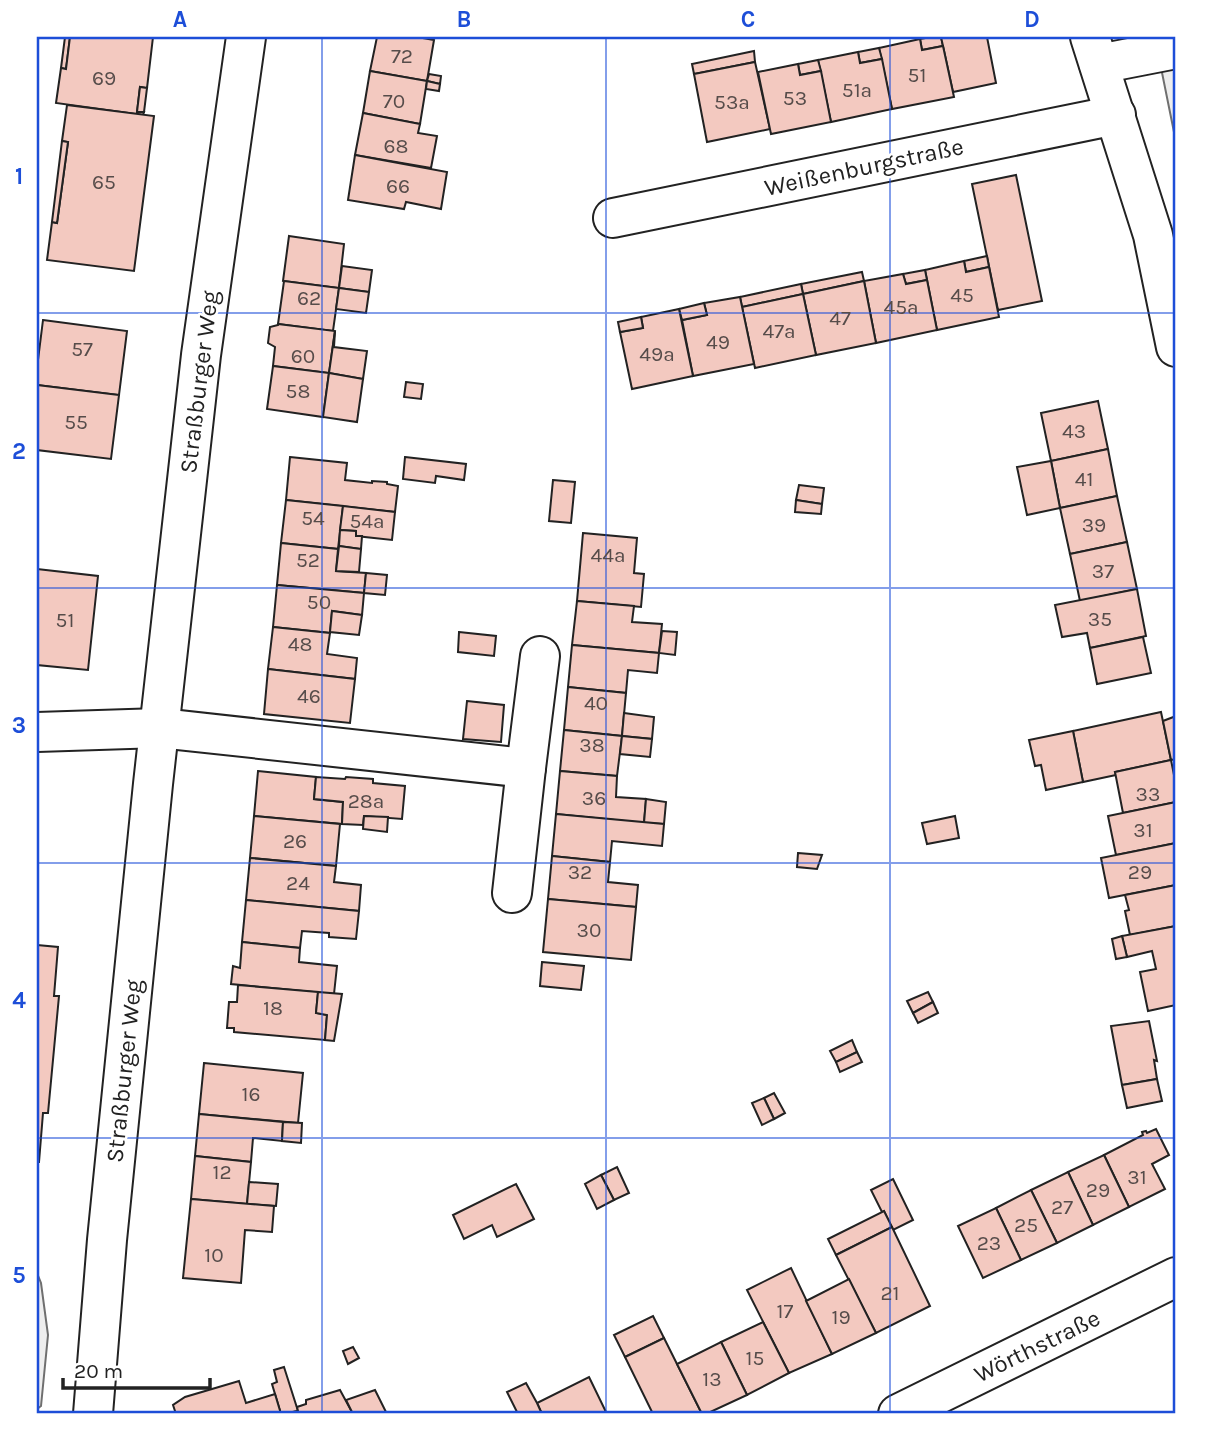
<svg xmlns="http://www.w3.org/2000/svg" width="1213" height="1451" viewBox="0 0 1213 1451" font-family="Karla,sans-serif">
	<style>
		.green { fill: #eee; stroke: #6f6f6f; stroke-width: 2 }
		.parking { fill: #ededed; stroke: #6f6f6f; stroke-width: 2 }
		.building { fill: #f3c9c0; stroke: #222; stroke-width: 2 }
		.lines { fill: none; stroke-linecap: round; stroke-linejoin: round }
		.minor-casing { stroke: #222; stroke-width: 42 }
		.minor { stroke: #fff; stroke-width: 38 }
		.grid { fill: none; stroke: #1d4ed8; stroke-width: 2; stroke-opacity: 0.55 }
		.labels { text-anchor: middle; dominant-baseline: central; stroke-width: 5; stroke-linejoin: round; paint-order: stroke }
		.number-label { font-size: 21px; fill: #564c4a }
		.street-label { font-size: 24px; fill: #222; stroke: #fff }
		.neatline { fill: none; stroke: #1d4ed8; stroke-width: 2.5 }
		.grid-label { font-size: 23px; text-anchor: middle; font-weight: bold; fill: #1d4ed8 }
	</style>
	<rect width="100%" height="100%" fill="#fff"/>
	<path class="green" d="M37 1273 41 1283 48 1335 41 1406 37 1409Z"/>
	<path class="parking" d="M1176 37V142L1155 38Z"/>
	<g class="building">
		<path d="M65 37H70L66 69 61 68Z"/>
		<path d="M70 37H153L147 88 140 87 137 112H144L143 115 56 103 61 68 66 69Z"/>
		<path d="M377 37H417L434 40 427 81 370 71Z"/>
		<path d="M931 37H941L943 46 922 50 920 39Z"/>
		<path d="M941 37H987L996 83 953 92Z"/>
		<path d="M920 39 922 50 943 46 954 97 892 109 879 48Z"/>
		<path d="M879 48 882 59 860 63 858 52Z"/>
		<path d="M754 51 755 62 694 74 692 64Z"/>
		<path d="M858 52 860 63 882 59 892 109 831 122 818 60Z"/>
		<path d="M818 60 821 71 800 75 798 64Z"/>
		<path d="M755 62 770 129 707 142 694 74Z"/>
		<path d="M798 64 800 75 821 71 831 122 771 134 758 72Z"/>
		<path d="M370 71 427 81 420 124 363 113Z"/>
		<path d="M429 74 441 76 440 84 427 81Z"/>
		<path d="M427 81 440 84 439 91 426 89Z"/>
		<path d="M140 87 147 88 144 112H137Z"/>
		<path d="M67 105 154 116 134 271 47 260 52 222 57 223 68 142 62 141Z"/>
		<path d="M363 113 420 124 418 133 437 136 431 168 355 155Z"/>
		<path d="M62 141 68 142 57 223 52 222Z"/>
		<path d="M355 155 447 172 441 209 406 202 404 209 348 200Z"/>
		<path d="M1016 175 1042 301 998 310 972 184Z"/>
		<path d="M289 236 344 244 339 288 283 281Z"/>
		<path d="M987 256 989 267 966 272 964 261Z"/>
		<path d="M964 261 966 272 989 267 999 317 937 330 925 270Z"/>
		<path d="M342 266 372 270 369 292 339 288Z"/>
		<path d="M925 270 927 280 906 284 903 274Z"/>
		<path d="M862 272 864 281 803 294 801 284Z"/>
		<path d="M903 274 906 284 927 280 937 330 876 343 864 281Z"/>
		<path d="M284 281 339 288 333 331 278 324Z"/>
		<path d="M864 281 876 343 816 355 803 294Z"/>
		<path d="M801 284 803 294 742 307 740 297Z"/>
		<path d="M339 288 369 292 366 313 336 309Z"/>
		<path d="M803 294 816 355 755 368 742 307Z"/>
		<path d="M740 297 754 364 693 376 682 320 707 315 704 303Z"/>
		<path d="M704 303 707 315 682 320 679 309Z"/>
		<path d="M679 309 693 376 632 389 620 332 643 328 641 317Z"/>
		<path d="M641 317 643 328 620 332 618 322Z"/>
		<path d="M43 320 127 331 119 395 37 385V368Z"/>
		<path d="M278 324 335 331 329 373 273 366 275 347 268 343 270 327 278 325Z"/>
		<path d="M335 331 334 347 367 351 363 379 329 373Z"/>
		<path d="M273 366 329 373 323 417 267 409Z"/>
		<path d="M329 373 363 379 357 422 323 417Z"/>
		<path d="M406 382 423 384 421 399 404 397Z"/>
		<path d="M37 385 119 395 111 459 37 450Z"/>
		<path d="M1098 401 1108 449 1051 461 1041 413Z"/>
		<path d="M1108 449 1117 496 1060 508 1051 461Z"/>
		<path d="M290 457 347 463 345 480 372 483V481L387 482V484L398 486 395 512 286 500Z"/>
		<path d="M405 457 466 464 464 480 436 476 435 483 403 479Z"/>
		<path d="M1051 461 1060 508 1027 515 1017 467Z"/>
		<path d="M553 480 575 482 571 523 549 521Z"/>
		<path d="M799 485 824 488 822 504 796 500Z"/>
		<path d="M1117 496 1127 542 1070 554 1060 508Z"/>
		<path d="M286 500 343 506 338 549 281 543Z"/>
		<path d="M796 500 822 504 821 514 795 512Z"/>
		<path d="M343 506 395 512 392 540 356 536V531L340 530Z"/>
		<path d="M340 530 356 531V536H362L361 549 339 546Z"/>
		<path d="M583 533 637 538 634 573 644 574 641 607 577 601Z"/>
		<path d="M1127 542 1137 589 1080 601 1070 554Z"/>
		<path d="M281 543 338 549 336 571 366 573 364 593 277 585Z"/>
		<path d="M339 546 361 549 359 572 336 571Z"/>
		<path d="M37 569 98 576 88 670 37 665Z"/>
		<path d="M366 573 387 575 385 595 364 593Z"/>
		<path d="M277 585 364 593 362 615 332 611 330 633 273 627Z"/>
		<path d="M1137 589 1146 636 1090 648 1087 633 1062 637 1055 605Z"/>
		<path d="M577 601 634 606 632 622 662 624 659 653 572 645Z"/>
		<path d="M332 611 362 615 359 635 330 632Z"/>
		<path d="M273 627 330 633 327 654 357 658 355 679 268 669Z"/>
		<path d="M662 631 677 632 675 655 659 653Z"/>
		<path d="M459 632 496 636 494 656 458 652Z"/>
		<path d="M1143 637 1151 673 1097 684 1090 648Z"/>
		<path d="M572 645 659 653 657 673 628 670 626 693 568 687Z"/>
		<path d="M268 669 355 679 350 723 264 714Z"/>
		<path d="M568 687 626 693 622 736 564 730Z"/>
		<path d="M467 701 504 705 501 742 463 739Z"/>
		<path d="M1161 712 1171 760 1115 772 1116 775 1083 782 1073 731Z"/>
		<path d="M624 713 654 717 652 739 622 736Z"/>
		<path d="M1176 716V759L1171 760 1163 721Z"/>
		<path d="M564 730 622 736 617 776 560 771Z"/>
		<path d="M1073 731 1083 782 1046 790 1041 765 1035 766 1029 740Z"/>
		<path d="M622 736 652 739 650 757 620 754Z"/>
		<path d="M1171 760 1176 785V802L1123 813 1115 772Z"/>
		<path d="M258 771 316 777 314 799 343 802 342 824 254 816Z"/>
		<path d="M560 771 617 776 616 797 646 799 644 823 556 814Z"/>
		<path d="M316 777 345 779 346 777 373 779V783L405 786 402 819 364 816 363 825 342 824 343 802 314 799Z"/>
		<path d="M646 799 666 802 664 824 644 823Z"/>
		<path d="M1176 802V843L1116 855 1108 816Z"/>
		<path d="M556 814 664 824 662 846 612 841 610 862 552 856Z"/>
		<path d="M254 816 340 824 336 866 250 858Z"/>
		<path d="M364 816 388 817 387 832 363 829Z"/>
		<path d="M955 816 959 838 927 844 922 823Z"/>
		<path d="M1176 843V885L1109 898 1101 858Z"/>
		<path d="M798 853 822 855 817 869 797 867Z"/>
		<path d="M552 856 610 862 608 882 638 885 636 907 548 899Z"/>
		<path d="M250 858 336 866 334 882 361 885 359 911 246 900Z"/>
		<path d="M1176 885V926L1130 935 1125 911 1129 910 1125 895Z"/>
		<path d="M548 899 636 907 631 960 543 952Z"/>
		<path d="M246 900 359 911 356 939 329 937V933L302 931 300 948 242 942Z"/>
		<path d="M1176 926V1005L1148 1011 1140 972 1156 969 1152 951 1127 957 1122 936Z"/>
		<path d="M1122 936 1127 957 1116 959 1112 939Z"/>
		<path d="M242 942 300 948 299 962 337 966 334 994 231 984 233 966 240 968Z"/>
		<path d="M37 945 58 947 54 996H59L48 1113H43L39 1162H37Z"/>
		<path d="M542 962 584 966 581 990 540 986Z"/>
		<path d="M238 985 318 992 316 1013 327 1015 325 1040 234 1032V1028H227L229 1002H237Z"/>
		<path d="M318 992 342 994 334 1041 325 1040 327 1015 316 1013Z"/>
		<path d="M928 992 933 1002 913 1013 907 1001Z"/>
		<path d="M933 1002 938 1013 918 1023 913 1013Z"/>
		<path d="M1149 1021 1157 1061 1154 1060 1157 1079 1122 1085 1111 1026Z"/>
		<path d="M852 1040 857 1052 836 1062 830 1051Z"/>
		<path d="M857 1052 862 1062 840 1072 836 1062Z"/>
		<path d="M204 1063 303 1073 298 1123 199 1114Z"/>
		<path d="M1157 1079 1162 1101 1127 1108 1122 1085Z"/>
		<path d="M774 1093 785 1113 774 1119 764 1098Z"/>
		<path d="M764 1098 774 1119 762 1125 752 1103Z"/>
		<path d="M199 1114 283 1122 282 1141 253 1138 251 1162 195 1156Z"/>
		<path d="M283 1122 302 1123 301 1143 282 1141Z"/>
		<path d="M1156 1129 1169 1155 1152 1164 1165 1189 1129 1207 1104 1155 1143 1135 1142 1132 1146 1131 1147 1133Z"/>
		<path d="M1104 1155 1129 1207 1093 1225 1068 1172Z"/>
		<path d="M195 1156 251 1162 247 1204 191 1199Z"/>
		<path d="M617 1167 629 1193 614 1200 601 1175Z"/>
		<path d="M1068 1172 1093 1225 1057 1243 1031 1190Z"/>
		<path d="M601 1175 614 1200 597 1209 585 1184Z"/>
		<path d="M893 1179 913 1220 893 1230 884 1211 882 1212 871 1190Z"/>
		<path d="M249 1182 278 1184 276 1206 247 1204Z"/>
		<path d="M516 1184 534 1219 497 1237 492 1225 464 1239 453 1215Z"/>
		<path d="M1031 1190 1057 1243 1021 1260 996 1208Z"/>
		<path d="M191 1199 274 1206 272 1232 245 1230 241 1283 183 1278Z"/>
		<path d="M996 1208 1021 1260 983 1278 958 1226Z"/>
		<path d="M884 1211 892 1227 836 1255 828 1239Z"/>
		<path d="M892 1227 930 1306 876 1333 836 1255Z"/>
		<path d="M791 1268 832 1354 789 1373 747 1290Z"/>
		<path d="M849 1279 876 1333 832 1354 806 1301Z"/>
		<path d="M653 1316 664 1338 625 1357 614 1335Z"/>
		<path d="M763 1322 789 1373 747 1395 721 1342Z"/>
		<path d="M664 1338 702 1414H653L625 1357Z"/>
		<path d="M721 1342 747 1395 706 1414H702L677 1364Z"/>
		<path d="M353 1347 359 1358 348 1364 343 1351Z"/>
		<path d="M284 1367 298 1411 281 1414 272 1384 277 1382 274 1370Z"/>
		<path d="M589 1377 607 1414H542L537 1403Z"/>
		<path d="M239 1381 246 1403 275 1394 281 1414H176L173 1405 185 1397Z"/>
		<path d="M526 1383 537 1403 542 1414H518L507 1392Z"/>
		<path d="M340 1390 353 1414H284L298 1411 297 1407 306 1404V1400Z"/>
		<path d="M375 1390 387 1414H353L346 1400Z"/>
	</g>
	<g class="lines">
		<g class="minor-casing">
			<g id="minor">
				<path d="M1090 37 1153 235 1176 347"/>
				<path d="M1099 64 1176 49"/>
				<path d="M613 218 1116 115"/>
				<path d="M37 732 160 728 526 768 512 893"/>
				<path d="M526 768 540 656"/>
				<path d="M93 1414 107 1240 153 784 201 355 246 37"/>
				<path d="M898 1414 1176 1277"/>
			</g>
		</g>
		<use href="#minor" class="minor"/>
	</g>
	<path class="grid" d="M322 37V1414M606 37V1414M890 37V1414M37 313H1176M37 588H1176M37 863H1176M37 1138H1176"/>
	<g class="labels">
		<g class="number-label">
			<text x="402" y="56">72</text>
			<text x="917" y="75">51</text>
			<text x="104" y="78">69</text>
			<text x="857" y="90">51a</text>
			<text x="795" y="98">53</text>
			<text x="394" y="101">70</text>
			<text x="732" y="102">53a</text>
			<text x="396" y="146">68</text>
			<text x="104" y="182">65</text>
			<text x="398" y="186">66</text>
			<text x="962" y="295">45</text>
			<text x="309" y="298">62</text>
			<text x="901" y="307">45a</text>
			<text x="840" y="318">47</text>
			<text x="779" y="331">47a</text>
			<text x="718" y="342">49</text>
			<text x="82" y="349">57</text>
			<text x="657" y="354">49a</text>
			<text x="303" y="356">60</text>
			<text x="298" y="391">58</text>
			<text x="76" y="422">55</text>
			<text x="1074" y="431">43</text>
			<text x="1084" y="479">41</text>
			<text x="313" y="518">54</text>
			<text x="367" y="521">54a</text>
			<text x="1094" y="525">39</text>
			<text x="608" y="555">44a</text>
			<text x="308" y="560">52</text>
			<text x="1103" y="571">37</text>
			<text x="319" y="602">50</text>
			<text x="1100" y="619">35</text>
			<text x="65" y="620">51</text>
			<text x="300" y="644">48</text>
			<text x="309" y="696">46</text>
			<text x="596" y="703">40</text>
			<text x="592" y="745">38</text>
			<text x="1148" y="794">33</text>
			<text x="594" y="798">36</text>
			<text x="366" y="801">28a</text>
			<text x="1143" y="830">31</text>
			<text x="295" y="841">26</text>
			<text x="580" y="872">32</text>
			<text x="1140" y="872">29</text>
			<text x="298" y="883">24</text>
			<text x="589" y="930">30</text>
			<text x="273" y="1008">18</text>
			<text x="251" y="1094">16</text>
			<text x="222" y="1172">12</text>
			<text x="1137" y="1177">31</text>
			<text x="1098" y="1190">29</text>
			<text x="1062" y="1207">27</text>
			<text x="1026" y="1225">25</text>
			<text x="989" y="1243">23</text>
			<text x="214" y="1255">10</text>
			<text x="890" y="1293">21</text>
			<text x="785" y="1311">17</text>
			<text x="841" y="1317">19</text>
			<text x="755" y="1358">15</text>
			<text x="712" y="1379">13</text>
		</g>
		<g class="street-label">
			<text transform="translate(864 167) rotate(-12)">Weißenburgstraße</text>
			<text transform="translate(199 382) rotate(-83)">Straßburger Weg</text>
			<text transform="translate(124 1071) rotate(-84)">Straßburger Weg</text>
			<text transform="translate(1037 1346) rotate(-26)">Wörthstraße</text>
		</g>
	</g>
	<rect width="1213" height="1451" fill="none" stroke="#ffffff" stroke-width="77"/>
	<path d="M63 1378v10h147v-10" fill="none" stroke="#222222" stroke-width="3.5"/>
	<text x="74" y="1378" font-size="21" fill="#222222" stroke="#ffffff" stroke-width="5" paint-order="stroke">20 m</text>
	<rect x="38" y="38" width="1136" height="1374" class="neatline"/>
	<g class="grid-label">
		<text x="180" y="27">A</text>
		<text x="464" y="27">B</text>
		<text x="748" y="27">C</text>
		<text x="1032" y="27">D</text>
		<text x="19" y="184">1</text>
		<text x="19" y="459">2</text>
		<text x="19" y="733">3</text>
		<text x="19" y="1008">4</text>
		<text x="19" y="1283">5</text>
	</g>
</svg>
